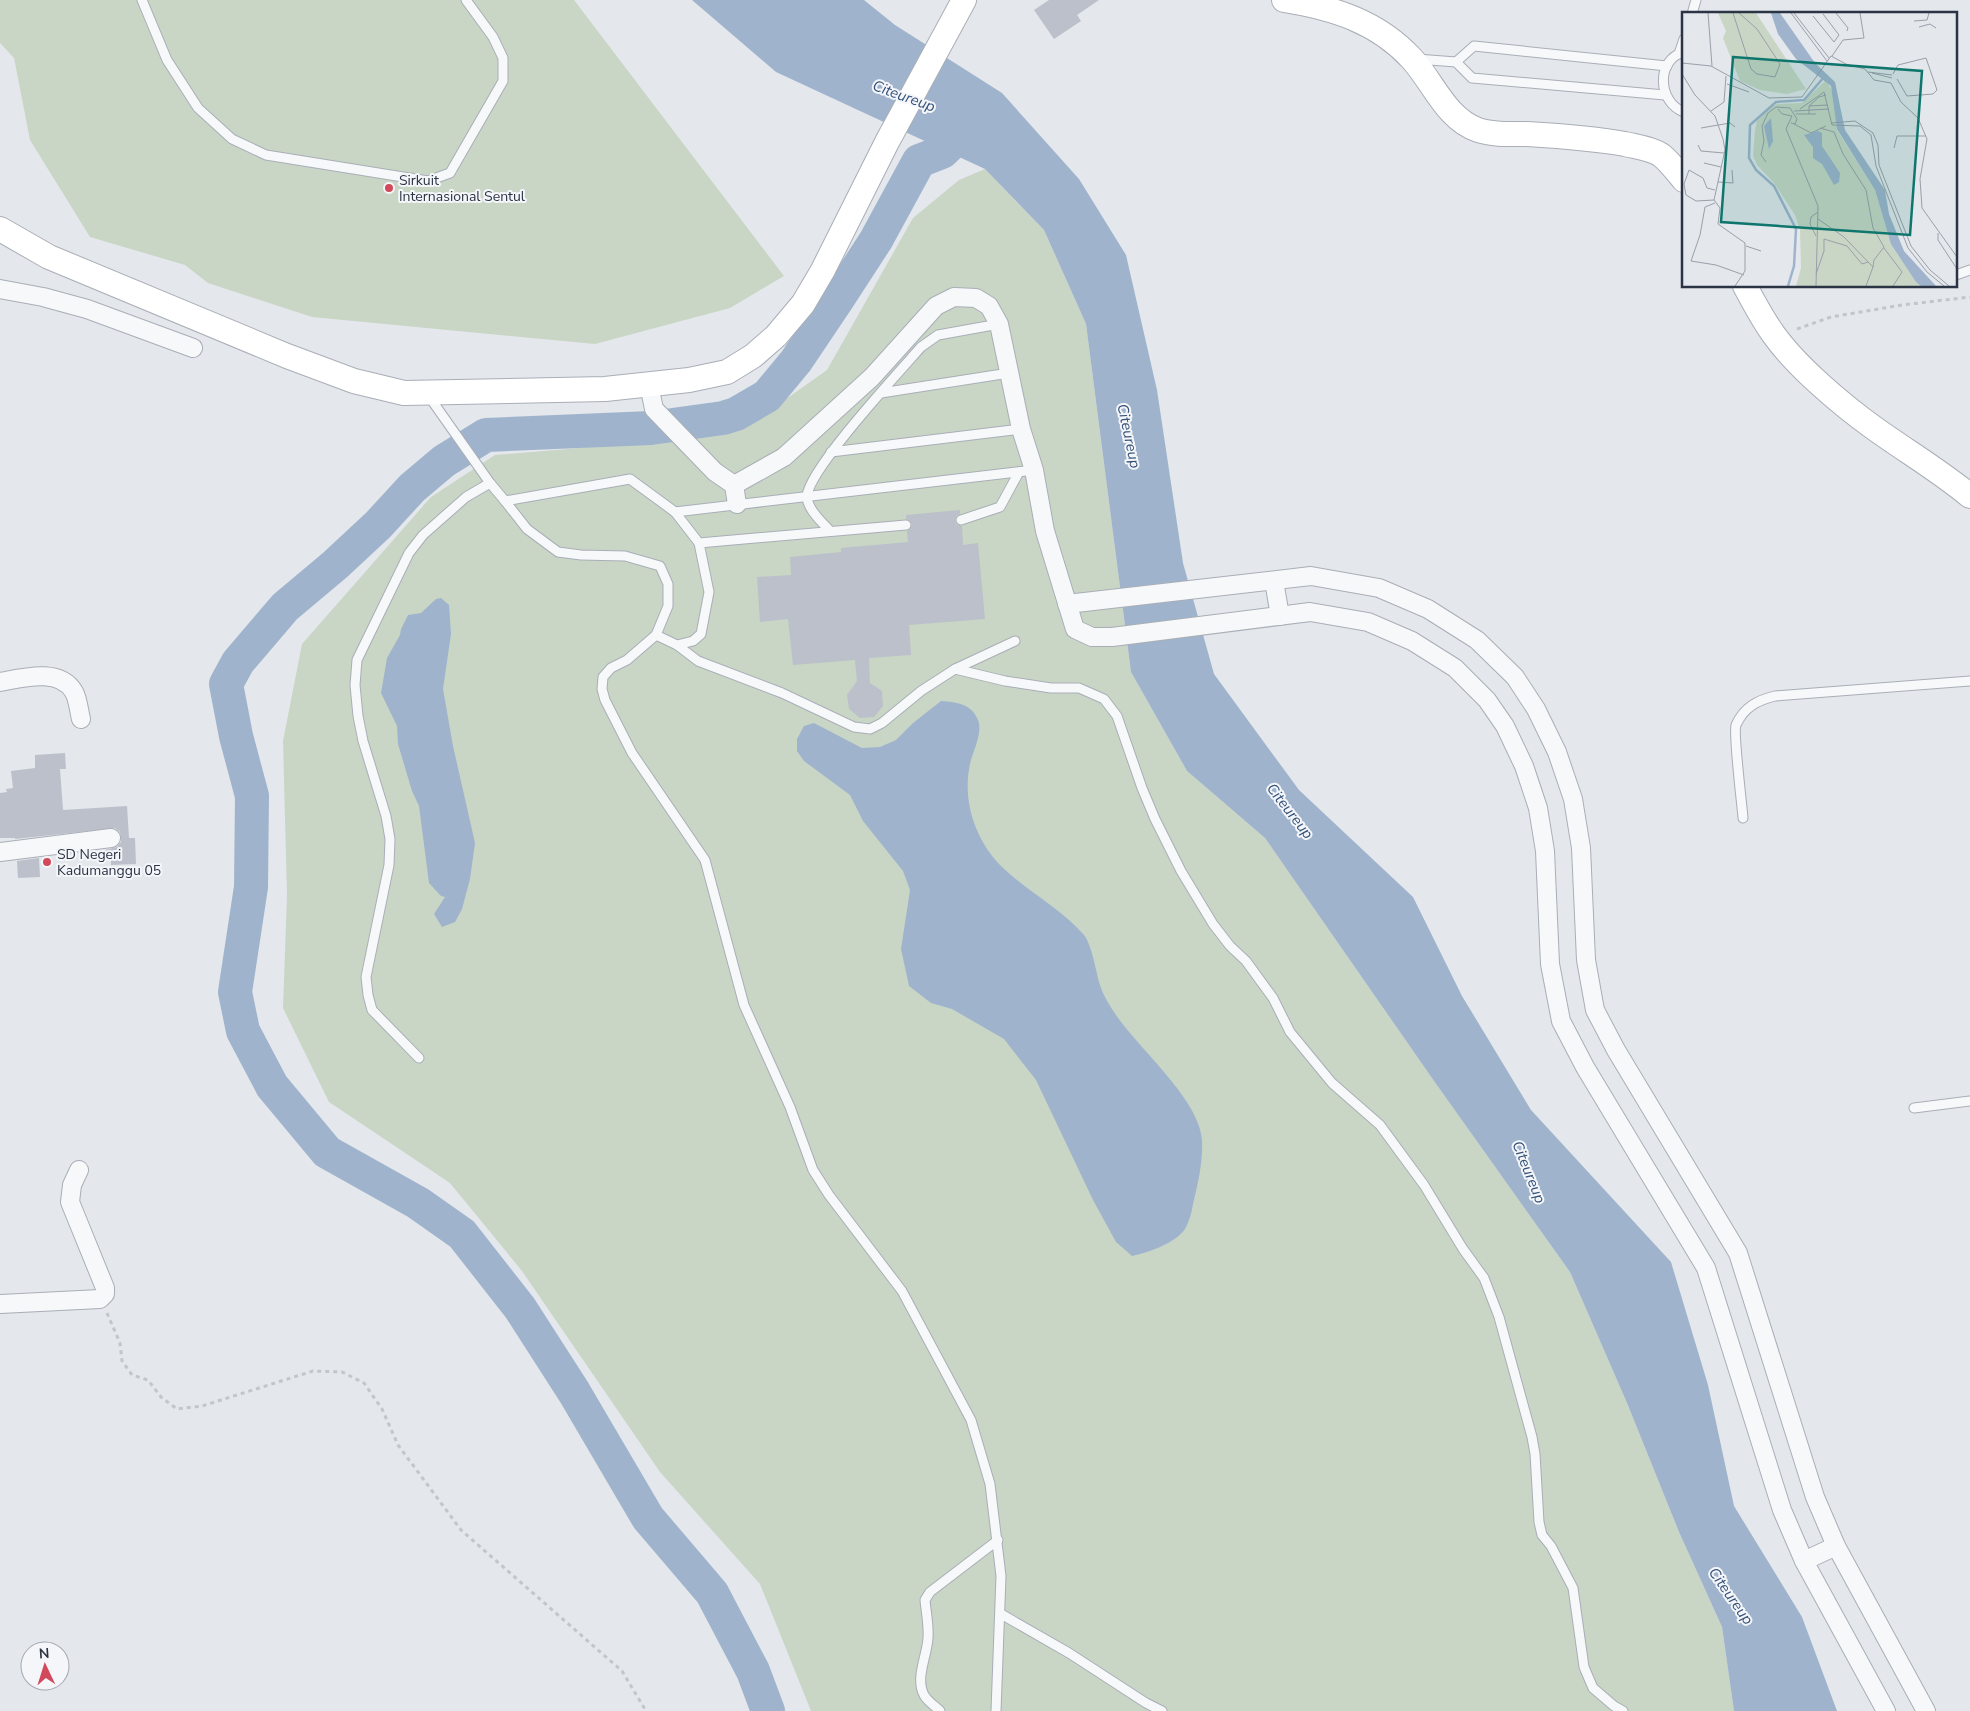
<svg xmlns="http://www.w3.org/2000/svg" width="1970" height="1711" viewBox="0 0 1970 1711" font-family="'Nunito Sans',sans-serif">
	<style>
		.green { fill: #c9d6c5 }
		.water { fill: #9fb4cc }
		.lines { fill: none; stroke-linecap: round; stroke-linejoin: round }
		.river { stroke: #9fb4cc; stroke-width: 34 }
		.building { fill: #bbc0ca }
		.lane-casing { stroke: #a9aeb7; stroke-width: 11 }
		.street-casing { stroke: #a9aeb7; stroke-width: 20 }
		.secondary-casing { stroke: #a9aeb7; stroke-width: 26 }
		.path { stroke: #c2c5cb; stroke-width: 3; stroke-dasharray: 4 4; stroke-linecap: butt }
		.lane { stroke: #f7f8fa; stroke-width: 9 }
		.street { stroke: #f7f8fa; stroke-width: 18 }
		.secondary { stroke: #fff; stroke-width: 24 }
		.poi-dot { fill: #d1495b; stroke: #f4f6f9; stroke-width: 2 }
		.labels { text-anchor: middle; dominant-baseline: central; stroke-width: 4; stroke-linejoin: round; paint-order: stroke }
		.poi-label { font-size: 14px; fill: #2b3445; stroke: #f4f6f9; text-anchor: start }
		.water-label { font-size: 15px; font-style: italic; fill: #34527a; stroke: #f4f6f9 }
		.inset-river { fill: none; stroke: #9fb4cc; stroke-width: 2.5 }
		.inset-road { fill: none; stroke: #9a9fa9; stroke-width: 1 }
		.view { fill: #0f766e; fill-opacity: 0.15; stroke: #0f766e; stroke-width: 2.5 }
		.inset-edge { fill: none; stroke: #2b3445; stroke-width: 2.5 }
	</style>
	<rect width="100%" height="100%" fill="#e4e7ec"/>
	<g class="green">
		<path d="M0 0H574L784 276 730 308 595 344 312 317 208 283 185 265 90 237 30 140 14 58 0 43Z"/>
		<path d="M985 169 1044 230 1086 324 1131 672 1187 771 1265 838 1434 1081 1570 1272 1627 1403 1679 1532 1722 1627 1734 1711H811L760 1584 660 1472 522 1271 450 1183 329 1102 283 1008 287 896 283 741 302 644 431 497 495 455 699 438 755 421 827 370 913 218 959 180Z"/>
	</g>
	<g class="water">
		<path d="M692 0H864L895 25 1002 93 1079 179 1126 255 1157 390 1183 563 1214 674 1299 790 1413 897 1462 996 1531 1110 1671 1262 1708 1385 1734 1506 1802 1617 1837 1711H1734L1722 1627 1679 1532 1627 1403 1570 1272 1434 1081 1265 838 1187 771 1131 672 1086 324 1044 230 985 169 776 72Z"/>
		<path d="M441 598 449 605 451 634 443 689 453 746 475 843 470 879 462 909 455 922 442 927 434 914 445 897 441 896 429 883 419 806 412 791 398 744 397 726 381 693 387 658 400 635 401 629 408 615 421 613 436 599Z"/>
		<path d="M941 701C957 702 972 704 978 720 983 733 973 751 970 764 962 800 975 839 1000 865 1025 890 1061 908 1084 935 1092 945 1096 972 1100 985 1103 995 1110 1006 1116 1015 1139 1049 1201 1101 1202 1141 1203 1161 1198 1184 1193 1204 1192 1212 1189 1222 1185 1229 1176 1243 1147 1253 1132 1256L1116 1242 1093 1200 1036 1080 1004 1039 952 1009 931 1003 909 986 901 949 910 890 903 871 863 821 850 795 804 761 797 751V739L804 726 814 723 862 748 880 747 896 740 913 723Z"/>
	</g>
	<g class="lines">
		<path class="river" d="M768 1711 753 1671 712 1593 648 1518 574 1392 520 1308 462 1234 418 1203 327 1152 272 1086 243 1031 235 992 251 887 252 796 236 736 226 684 238 662 285 607 335 565 378 525 412 488 444 461 486 435 651 428 723 418 736 414 767 396 796 361 837 300 876 240 919 161 942 152 974 121"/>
	</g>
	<g class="building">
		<path d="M1049 0H1099L1077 15 1081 21 1054 39 1034 10Z"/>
		<path d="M960 510V514L956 516 955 522 957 525 962 526 963 545 978 543 985 619 909 625 911 655 869 658 870 683 882 691 883 706 874 717 860 718 849 709 847 695 857 681 855 660 793 665 788 619 760 622 757 577 791 575 790 557 841 552V548L908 542 907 531 911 528 912 524 909 520 906 519V515Z"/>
		<path d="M65 753 66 769H60L63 810 127 806 129 838H135L136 864 111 865V858H105V850L117 847 121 842 120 832 115 828 15 839V838H0V793L7 792 6 789 13 788 11 771 35 768V755Z"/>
		<path d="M39 858 40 877 18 878 17 861Z"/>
	</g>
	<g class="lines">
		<g class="lane-casing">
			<g id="lane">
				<path d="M142 0 167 60 198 108 232 139 266 155 428 181 450 173 503 81V58L493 37 466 0"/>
				<path d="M1692 14 1696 0"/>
				<path d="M1684 52C1656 59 1657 102 1684 112"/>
				<path d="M1679 54 1684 39"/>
				<path d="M1417 59 1456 62 1472 78 1665 95"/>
				<path d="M1456 62 1474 46 1667 66"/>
				<path d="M1956 275 1970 270"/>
				<path d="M881 393 1009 373"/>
				<path d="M428 395 490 483 505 501 630 479 675 512 699 543 709 592 701 634 693 641 677 645 656 635"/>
				<path d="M831 452 1021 429"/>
				<path d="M505 501 527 529 558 552 581 555 625 556 660 566 668 584V606L656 635 627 660 611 668 603 677 602 689 605 700 632 753 705 860 744 1005 790 1107 813 1170 829 1195 902 1291 971 1420 990 1484 1001 1576 996 1711"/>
				<path d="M675 512 1034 470"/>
				<path d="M961 520 1000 507 1019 472"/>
				<path d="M830 531C822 522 807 509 807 496 809 469 899 372 921 347L938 335 999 324"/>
				<path d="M699 543 906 525"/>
				<path d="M677 645 698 661 782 693 854 727 870 729 882 723 921 691 955 669 1015 641"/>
				<path d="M955 669 1005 681 1051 688H1079L1104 699 1117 716 1142 788 1155 819 1181 871 1213 924 1230 946 1246 961 1273 998 1290 1032 1332 1083 1380 1125 1424 1185 1463 1249 1484 1278 1499 1317 1532 1437 1535 1454 1539 1522 1542 1535 1551 1546 1573 1588 1584 1667 1593 1688 1614 1706 1623 1711"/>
				<path d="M1743 818C1742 804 1733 733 1736 725 1744 707 1758 700 1775 696L1970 681"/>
				<path d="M419 1058 372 1010 368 995 366 977 389 865 390 839 386 816 363 741 358 716 355 685 357 660 409 553 423 535 466 497 490 483"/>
				<path d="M1914 1108 1970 1101"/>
				<path d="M1001 1614 1069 1653 1146 1703 1162 1711"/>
				<path d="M940 1711C935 1706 927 1701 924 1695 915 1678 927 1656 928 1638 929 1626 926 1612 925 1600L930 1592 998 1540"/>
			</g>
		</g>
		<g class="street-casing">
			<g id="street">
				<path d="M0 289 43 297 87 309 193 348"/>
				<path d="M649 385 654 409 715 472 734 485 737 504"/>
				<path d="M734 485 784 457 872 377 936 306 954 297 976 298 989 306 999 324 1021 429 1034 470 1045 531 1075 629 1092 637H1112L1310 612 1368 622 1412 641 1455 668 1487 700 1505 726 1524 766 1538 808 1545 851 1550 964 1561 1021 1585 1067 1706 1268 1782 1510 1804 1561 1886 1711"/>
				<path d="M1274 581 1280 616"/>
				<path d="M1067 604 1311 576 1379 588 1428 609 1477 640 1515 677 1536 709 1557 752 1573 799 1581 848 1586 960 1595 1010 1616 1050 1738 1253 1815 1497 1836 1546 1926 1711"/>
				<path d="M0 682C22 678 60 667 74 692 78 699 79 711 81 719"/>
				<path d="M0 852 111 838"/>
				<path d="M0 1304 100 1299 105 1294V1288L70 1202 72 1185 79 1170"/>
				<path d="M1804 1561 1836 1546"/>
			</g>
		</g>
		<g class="secondary-casing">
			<g id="secondary">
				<path d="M1284 0C1333 8 1377 21 1412 59 1433 82 1446 119 1478 130 1493 135 1511 134 1527 134 1560 136 1592 138 1625 144 1637 147 1650 148 1661 155 1670 162 1677 172 1684 180"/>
				<path d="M0 229 49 257 287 356 354 381 404 393 605 389 689 380 727 372 753 356 776 336 803 304 823 270 887 142 964 0"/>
				<path d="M1745 286C1754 303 1763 320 1774 335 1797 367 1842 405 1874 428 1906 451 1940 471 1970 496"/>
			</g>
		</g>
		<g class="path">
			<path d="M1797 329 1831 317 1902 305 1970 297"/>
			<path d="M107 1313 120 1343 122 1361 132 1375 148 1380 161 1397 177 1409 202 1406 313 1371 342 1372 364 1383 382 1409 398 1445 461 1530 622 1671 646 1711"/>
		</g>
		<use href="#lane" class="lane"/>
		<use href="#street" class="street"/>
		<use href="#secondary" class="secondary"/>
	</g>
	<g class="poi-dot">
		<circle cx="389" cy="188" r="5"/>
		<circle cx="47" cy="862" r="5"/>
	</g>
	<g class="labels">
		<g class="poi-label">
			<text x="399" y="180">Sirkuit<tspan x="399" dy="16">Internasional Sentul</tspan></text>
			<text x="57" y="854">SD Negeri<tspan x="57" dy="16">Kadumanggu 05</tspan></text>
		</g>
		<g class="water-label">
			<text transform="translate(904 96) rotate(20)">Citeureup</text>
			<text transform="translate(1129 436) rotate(78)">Citeureup</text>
			<text transform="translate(1290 811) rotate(52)">Citeureup</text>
			<text transform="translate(1529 1172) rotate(68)">Citeureup</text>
			<text transform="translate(1731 1596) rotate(55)">Citeureup</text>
		</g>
	</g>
	<g transform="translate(1682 12)">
		<rect width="275" height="275" fill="#e4e7ec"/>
		<path d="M36 1H74L124 77 105 82 78 78 58 69 41 26 44 19ZM144 68 153 84 155 118 193 178 206 222 239 274H114L119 256 118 218 113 203 92 171 75 153 71 144 73 118 75 109 89 96 95 92 120 91Z" fill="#c9d6c5"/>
		<path d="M89 1H98L133 51 153 70 163 118 203 178 207 202 222 239 254 274H239L234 270 209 232 193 178 155 117 149 74 114 47 96 22ZM89 106 91 129 87 137 82 114ZM136 119 140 121V134L158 161 157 170 152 173 140 152 131 146V135L122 123Z" fill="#9fb4cc"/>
		<path class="inset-river" d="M106 274 112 254 114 217 92 174 74 158 67 146 68 113 94 90 122 88 143 64"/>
		<path class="inset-road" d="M26 1 30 54M51 1 69 57 75 62 93 65 98 52 75 17 57 1M109 1 145 49M112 1 147 46M154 1 166 16 165 19M131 4 152 30 157 23 141 2M232 9 245 8 247 1M237 15 248 12 254 16M150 44 161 28 182 26 178 1M0 51 29 54 87 86 120 85 149 44 164 52 183 57 192 68 209 71 219 90 236 106 245 127 238 167 240 196 275 245M186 60 210 63M190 61 210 66M0 62 13 83 33 104 41 127 43 138 32 188 38 196 36 212 63 231V259L53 274M211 62 216 53 244 46 255 78 251 82 225 84 215 67M45 72 67 80M127 94 146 93M96 97 100 102 110 104 104 117 136 194 134 274M118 97 142 80 150 113 178 114 189 123 194 154 226 236 245 260 262 274M29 99 42 90 44 64M112 99 147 97M114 102H134M127 102V94L137 85 144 83M149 111 173 109 191 121 196 133 197 153 229 234 248 258 267 274M112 112 129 121 144 114M19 116 48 111 53 115M138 116 152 120 161 142 184 178 191 216 202 235 192 248 191 255M16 133 19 139 42 141M212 136 215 124H244M84 150 79 143 82 129 80 114 86 101 94 95 108 96 115 107 113 112 109 111M22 151 39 155M36 170 51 171 50 158M32 188 14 189 4 183 2 172 7 158 21 166 25 176 33 178M33 191 23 195 18 223 9 249 34 253 62 263M136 207 162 225 191 255 184 274M256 221V228L275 257M134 224 128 212 129 205 136 200M64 234 79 239M202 236 220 260 211 274M134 262 142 239V227L165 234 180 252 186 250"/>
		<path class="view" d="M51 45 240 59 228 223 39 210Z"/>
		<rect width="275" height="275" class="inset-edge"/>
	</g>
	<g transform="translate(45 1666) rotate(356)"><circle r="24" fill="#f4f6f9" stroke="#a4a8b1"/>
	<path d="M0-4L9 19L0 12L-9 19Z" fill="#d1495b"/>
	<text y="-8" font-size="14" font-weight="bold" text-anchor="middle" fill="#2b3445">N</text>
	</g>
</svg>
